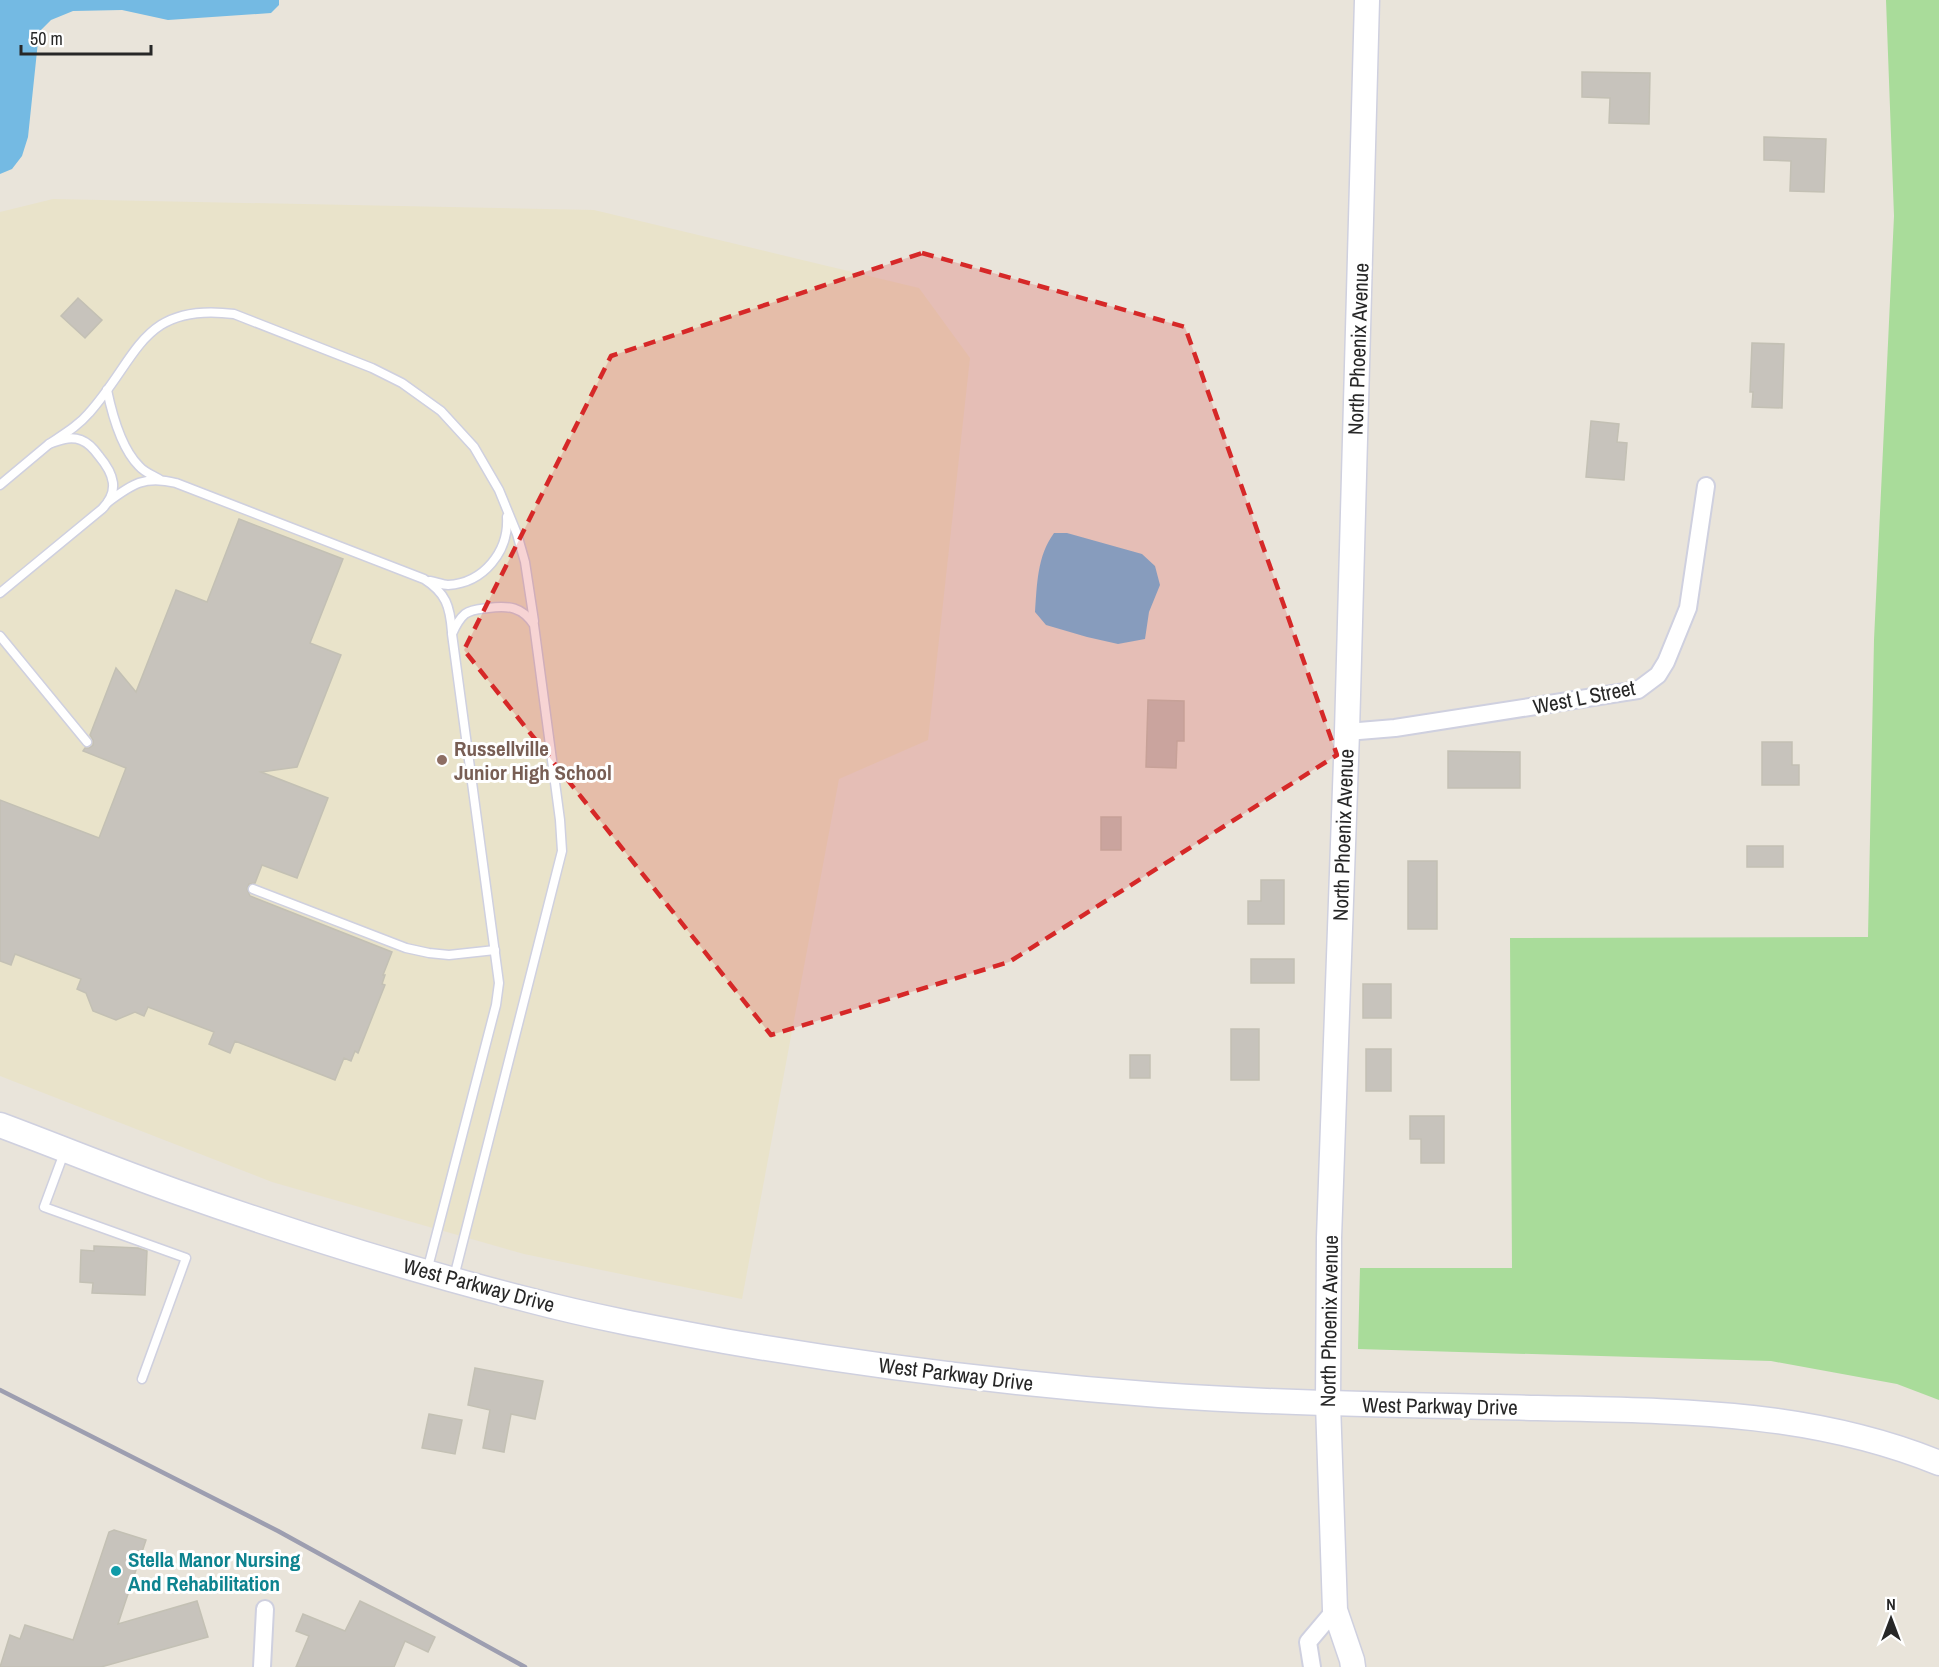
<svg xmlns="http://www.w3.org/2000/svg" width="1939" height="1667" viewBox="0 0 1939 1667" font-family="'Archivo Narrow',sans-serif">
	<style>
		.education { fill: #e9e3ca }
		.green { fill: #a9dc9a }
		.water { fill: #74bae3 }
		.building { fill: #c7c3bc; stroke: #c3c0b4; stroke-width: 1.5 }
		.lines { fill: none; stroke-linecap: round; stroke-linejoin: round }
		.lane-casing { stroke: #cfd0df; stroke-width: 11 }
		.street-casing { stroke: #cfd0df; stroke-width: 20 }
		.secondary-casing { stroke: #cfd0df; stroke-width: 27 }
		.lane { stroke: #fff; stroke-width: 8 }
		.street { stroke: #fff; stroke-width: 16 }
		.secondary { stroke: #fff; stroke-width: 24 }
		.rail { stroke: #9d9eb0; stroke-width: 4.5 }
		.marked { fill: #d62828; fill-opacity: 0.2; stroke: #d62828; stroke-width: 4.5; stroke-dasharray: 12 8; stroke-linejoin: round }
		.education-dot { fill: #8d6e63; stroke: #fff; stroke-width: 2 }
		.culture-dot { fill: #0f9aa8; stroke: #fff; stroke-width: 2 }
		.labels { text-anchor: middle; dominant-baseline: central; stroke-width: 6; stroke-linejoin: round; paint-order: stroke }
		.street-label { font-size: 21px; fill: #272727; stroke: #fff }
		.education-label { font-size: 21px; font-weight: bold; fill: #785e54; stroke: #fff; text-anchor: start }
		.culture-label { font-size: 21px; font-weight: bold; fill: #0d838f; stroke: #fff; text-anchor: start }
	</style>
	<rect width="100%" height="100%" fill="#e9e4da"/>
	<path class="education" d="M53 199 594 210 919 288 970 358 928 740 839 779 742 1299 524 1254 272 1182 0 1076V212Z"/>
	<path class="green" d="M1886 0H1939V1400L1897 1384 1771 1361 1358 1349 1360 1268H1512L1510 938 1868 937 1874 640 1894 216Z"/>
	<g class="water">
		<path d="M0 0H279V5L271 13 168 20 122 10 73 11 51 20 39 32 28 137 22 156 12 169 0 174Z"/>
		<path d="M1054 533H1067L1142 554 1155 566 1160 585 1149 612 1145 639 1118 644 1087 637 1046 625 1035 612C1037 585 1037 556 1054 533Z"/>
	</g>
	<g class="building">
		<path d="M1582 72 1650 73 1649 124 1609 123 1610 98 1582 97Z"/>
		<path d="M1764 137 1826 139 1824 192 1790 191 1791 161 1764 160Z"/>
		<path d="M78 298 102 320 85 338 61 316Z"/>
		<path d="M1752 343 1784 344 1782 408 1752 407 1753 392H1750Z"/>
		<path d="M1591 421 1619 424 1617 442 1627 443 1624 480 1586 477Z"/>
		<path d="M239 519 343 559 310 643 341 655 297 767 261 772 328 798 297 878 262 865 255 883 249 884 247 889 250 896 392 952 383 975H385L382 984 385 985 358 1053 355 1051 351 1061 344 1058 335 1080 235 1041 230 1053 209 1044 214 1032 148 1007 144 1016 135 1012 116 1020 93 1011 86 993 77 989 81 979 15 954 11 965 0 961V800L99 838 126 768 83 751 85 748H89L93 745V740L90 735 116 668 136 692 176 590 207 602Z"/>
		<path d="M1148 700 1184 701V741H1177L1176 768 1146 767Z"/>
		<path d="M1762 742H1792V765H1799V785H1762Z"/>
		<path d="M1448 751 1520 752V788H1448Z"/>
		<rect x="1101" y="817" width="20" height="33"/>
		<rect x="1747" y="846" width="36" height="21"/>
		<rect x="1408" y="861" width="29" height="68"/>
		<path d="M1261 880H1284V924H1248V901H1261Z"/>
		<rect x="1251" y="959" width="43" height="24"/>
		<rect x="1363" y="984" width="28" height="34"/>
		<rect x="1231" y="1029" width="28" height="51"/>
		<rect x="1366" y="1049" width="25" height="42"/>
		<rect x="1130" y="1055" width="20" height="23"/>
		<path d="M1410 1116H1444V1163H1421V1139H1410Z"/>
		<path d="M94 1246 138 1248 147 1251 145 1295 92 1293 93 1283 80 1282 81 1250 94 1251Z"/>
		<path d="M475 1368 543 1381 535 1419 511 1414 504 1452 483 1448 490 1410 468 1405Z"/>
		<path d="M429 1414 462 1420 455 1454 422 1448Z"/>
		<path d="M114 1530 146 1540 118 1624 197 1601 208 1637 101 1667H0L10 1635 20 1639 25 1625 73 1640 109 1532Z"/>
		<path d="M360 1601 435 1637 428 1652 405 1641 394 1667H296L309 1636 296 1631 303 1614 345 1631Z"/>
	</g>
	<g class="lines">
		<g class="lane-casing">
			<g id="lane">
				<path d="M107 390C112 414 121 448 139 466 144 472 152 475 159 479"/>
				<path d="M49 444C64 434 78 426 89 413 139 357 141 302 234 314L372 368 402 383 441 411 474 447 499 490 517 534 525 562 534 621"/>
				<path d="M0 485 49 444C59 440 70 436 81 440 89 443 94 449 99 456 114 474 120 491 102 509L0 593"/>
				<path d="M108 502C132 484 145 475 176 483L424 579C446 593 450 606 452 632"/>
				<path d="M430 581C436 582 443 585 448 585 484 583 509 551 507 517"/>
				<path d="M0 636 87 742"/>
				<path d="M253 889 406 948 429 953 449 955 495 950"/>
				<path d="M64 1153 44 1207 186 1258 142 1379"/>
				<path d="M427 1271 496 1005 499 983 452 634C455 627 459 619 465 614 472 609 481 609 488 608 508 605 523 607 534 625L560 820 562 851 454 1277"/>
			</g>
		</g>
		<g class="street-casing">
			<g id="street">
				<path d="M1347 732 1395 728 1638 690 1658 675 1666 662 1688 608 1706 486"/>
				<path d="M262 1667 265 1609"/>
				<path d="M1312 1667 1308 1642 1335 1610"/>
			</g>
		</g>
		<g class="secondary-casing">
			<g id="secondary">
				<path d="M0 1125C59 1147 117 1171 177 1192 293 1233 410 1270 529 1300 593 1317 659 1329 724 1341 868 1366 1013 1384 1159 1395 1285 1404 1411 1405 1537 1408 1675 1411 1809 1410 1939 1463"/>
				<path d="M1353 1667 1352 1660 1335 1610 1328 1403 1329 1238 1347 732 1367 0"/>
			</g>
		</g>
		<use href="#lane" class="lane"/>
		<use href="#street" class="street"/>
		<use href="#secondary" class="secondary"/>
		<path class="rail" d="M0 1390 278 1531 525 1667"/>
	</g>
	<path class="marked" d="M922 253 1185 327 1337 755 1009 962 771 1035 464 650 611 356Z"/>
	<circle class="education-dot" cx="442" cy="760" r="6"/>
	<circle class="culture-dot" cx="116" cy="1571" r="6"/>
	<g class="labels">
		<g class="street-label">
			<text transform="translate(1358 349) rotate(-88)">North Phoenix Avenue</text>
			<text transform="translate(1584 697) rotate(-11)">West L Street</text>
			<text transform="translate(1343 835) rotate(-88)">North Phoenix Avenue</text>
			<text transform="translate(479 1285) rotate(15)">West Parkway Drive</text>
			<text transform="translate(1329 1321) rotate(-89)">North Phoenix Avenue</text>
			<text transform="translate(956 1374) rotate(7)">West Parkway Drive</text>
			<text transform="translate(1440 1406) rotate(1)">West Parkway Drive</text>
		</g>
		<g class="education-label">
			<text x="454" y="748">Russellville<tspan x="454" dy="24">Junior High School</tspan></text>
		</g>
		<g class="culture-label">
			<text x="128" y="1559">Stella Manor Nursing<tspan x="128" dy="24">And Rehabilitation</tspan></text>
		</g>
	</g>
	<g transform="translate(1891 1619)" stroke="#ffffff" stroke-width="4.5" paint-order="stroke">
	<path d="M0-4.5L10 22L0 15L-10 22Z" fill="#272727"/>
	<text y="-9" font-size="16" font-weight="bold" text-anchor="middle" fill="#272727">N</text>
	</g>
	<path d="M21 45v9h130v-9" fill="none" stroke="#272727" stroke-width="3"/>
	<text x="30" y="45" font-size="18" fill="#272727" stroke="#ffffff" stroke-width="4.5" paint-order="stroke">50 m</text>
</svg>
